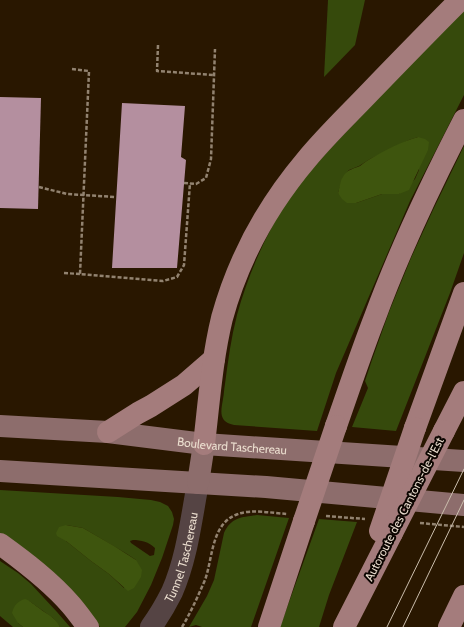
<svg xmlns="http://www.w3.org/2000/svg" width="464" height="627" viewBox="0 0 464 627" font-family="Cabin,sans-serif">
	<style>
		.green { fill: #364a0c; fill-rule: evenodd }
		.forest { fill: #3e550e }
		.building { fill: #b48f9f }
		.lines { fill: none; stroke-linecap: round; stroke-linejoin: round }
		.path { stroke: #928370; stroke-width: 2.5; stroke-dasharray: 4 2; stroke-linecap: butt }
		.minor { stroke: #544; stroke-width: 22 }
		.major { stroke: #8d6d6c; stroke-width: 22 }
		.highway { stroke: #a47c7c; stroke-width: 22 }
		.tram { stroke: #cbbead; stroke-width: 1 }
		.highway-bridge { stroke: #a47c7c; stroke-width: 22 }
		.labels { text-anchor: middle; dominant-baseline: central; stroke-width: 4; stroke-linejoin: round; paint-order: stroke }
		.street-label { font-size: 12px; fill: #eaddce; stroke: #0c0500 }
	</style>
	<rect width="100%" height="100%" fill="#291700"/>
	<g class="green">
		<path d="M328 0H365L355 45 324 77Z"/>
		<path d="M464 8V95L410 201 336 373 317 431 234 425C218 422 221 411 223 399 224 394 224 389 225 384 228 361 231 338 237 315 247 278 263 241 283 207 305 173 334 145 362 115 396 80 430 44 464 8ZM418 137 419 170 415 179 399 194H382L356 203 338 193 343 177 349 170 359 166 370 159 390 149 409 140Z"/>
		<path d="M464 146V253L450 293 396 431 352 427 368 388 365 381 372 360 389 312 411 258 433 210Z"/>
		<path d="M0 490 118 497 151 500 160 502 168 506 172 512 174 519 173 525 162 558 151 585 137 612 125 627H100L91 614 20 547 0 533ZM66 525 83 528 127 554 136 560 124 588 109 574 91 561 66 541ZM133 540C141 540 149 542 155 548L154 555 150 556 131 543 130 541Z"/>
		<path d="M257 515 289 518 251 627H202L196 625 189 627 207 596 214 580 224 533C231 517 242 517 257 515Z"/>
		<path d="M319 519 357 522 329 595 319 627H280Z"/>
		<path d="M0 561 18 573 31 584 57 612 70 627H60L53 618 29 601 18 623 23 627H13L0 616Z"/>
	</g>
	<g class="forest">
		<path d="M418 137 425 139 429 142 428 150 409 190 399 194H382L356 203H347L342 199 338 193C340 187 340 180 344 175 349 169 353 169 360 166 363 164 366 161 370 159 385 150 401 142 418 137Z"/>
		<path d="M66 525 83 528 114 546 136 560 142 570 141 577 134 588 128 591 109 574 91 561 66 541 57 536 56 533 59 527Z"/>
		<path d="M25 599C31 601 34 605 39 608 48 615 54 616 60 627H23L18 623 12 613C14 605 18 601 25 599Z"/>
	</g>
	<g class="building">
		<path d="M0 97 41 98 38 209 0 208Z"/>
		<path d="M122 103 185 106 181 157 186 160 177 268H112Z"/>
	</g>
	<g class="lines">
		<g class="path">
			<path d="M158 45 157 71 214 75"/>
			<path d="M72 69 89 71 80 274 163 281 177 277 184 265 190 183"/>
			<path d="M184 183 196 184 206 178 211 159 215 49"/>
			<path d="M39 187 67 194 116 197"/>
			<path d="M64 273 80 274"/>
			<path d="M326 516 365 519"/>
			<path d="M420 523 464 527"/>
			<path d="M182 627C191 612 198 596 205 580 213 558 211 523 238 514 251 509 273 513 287 514"/>
		</g>
		<path class="minor" id="s1" d="M151 627C159 616 166 604 172 592 187 558 191 520 198 483"/>
		<g class="major">
			<path id="s2" d="M0 426 108 432 204 444 464 461"/>
			<path d="M0 471 266 487 464 505"/>
			<path d="M198 483 204 444"/>
		</g>
		<g class="highway">
			<path d="M336 426C349 389 361 353 375 317 400 249 431 184 464 120"/>
			<path d="M415 428 464 293"/>
			<path d="M444 431 464 392"/>
			<path d="M108 432 138 413 151 406 184 385 214 359"/>
			<path d="M204 444C209 402 212 359 222 318 238 260 268 205 307 159 326 136 348 115 369 93 399 62 429 31 460 0"/>
			<path d="M0 544C25 562 50 581 71 605 77 612 82 619 88 627"/>
			<path d="M269 627 304 521"/>
			<path d="M344 627 392 533"/>
			<path d="M449 627 464 596"/>
		</g>
		<g class="tram">
			<path d="M387 627 464 469"/>
			<path d="M403 627 464 500"/>
		</g>
		<g class="highway-bridge">
			<path d="M304 521 336 426"/>
			<path d="M380 531 415 428"/>
			<path d="M392 533 444 431"/>
		</g>
	</g>
	<g class="labels">
		<g class="street-label">
			<text stroke="none"><textPath href="#s2" startOffset="233">Boulevard Taschereau</textPath></text>
			<text transform="translate(404 509) rotate(-63)">Autoroute des Cantons-de-l'Est</text>
			<text stroke="none"><textPath href="#s1" startOffset="77">Tunnel Taschereau</textPath></text>
		</g>
	</g>
</svg>
